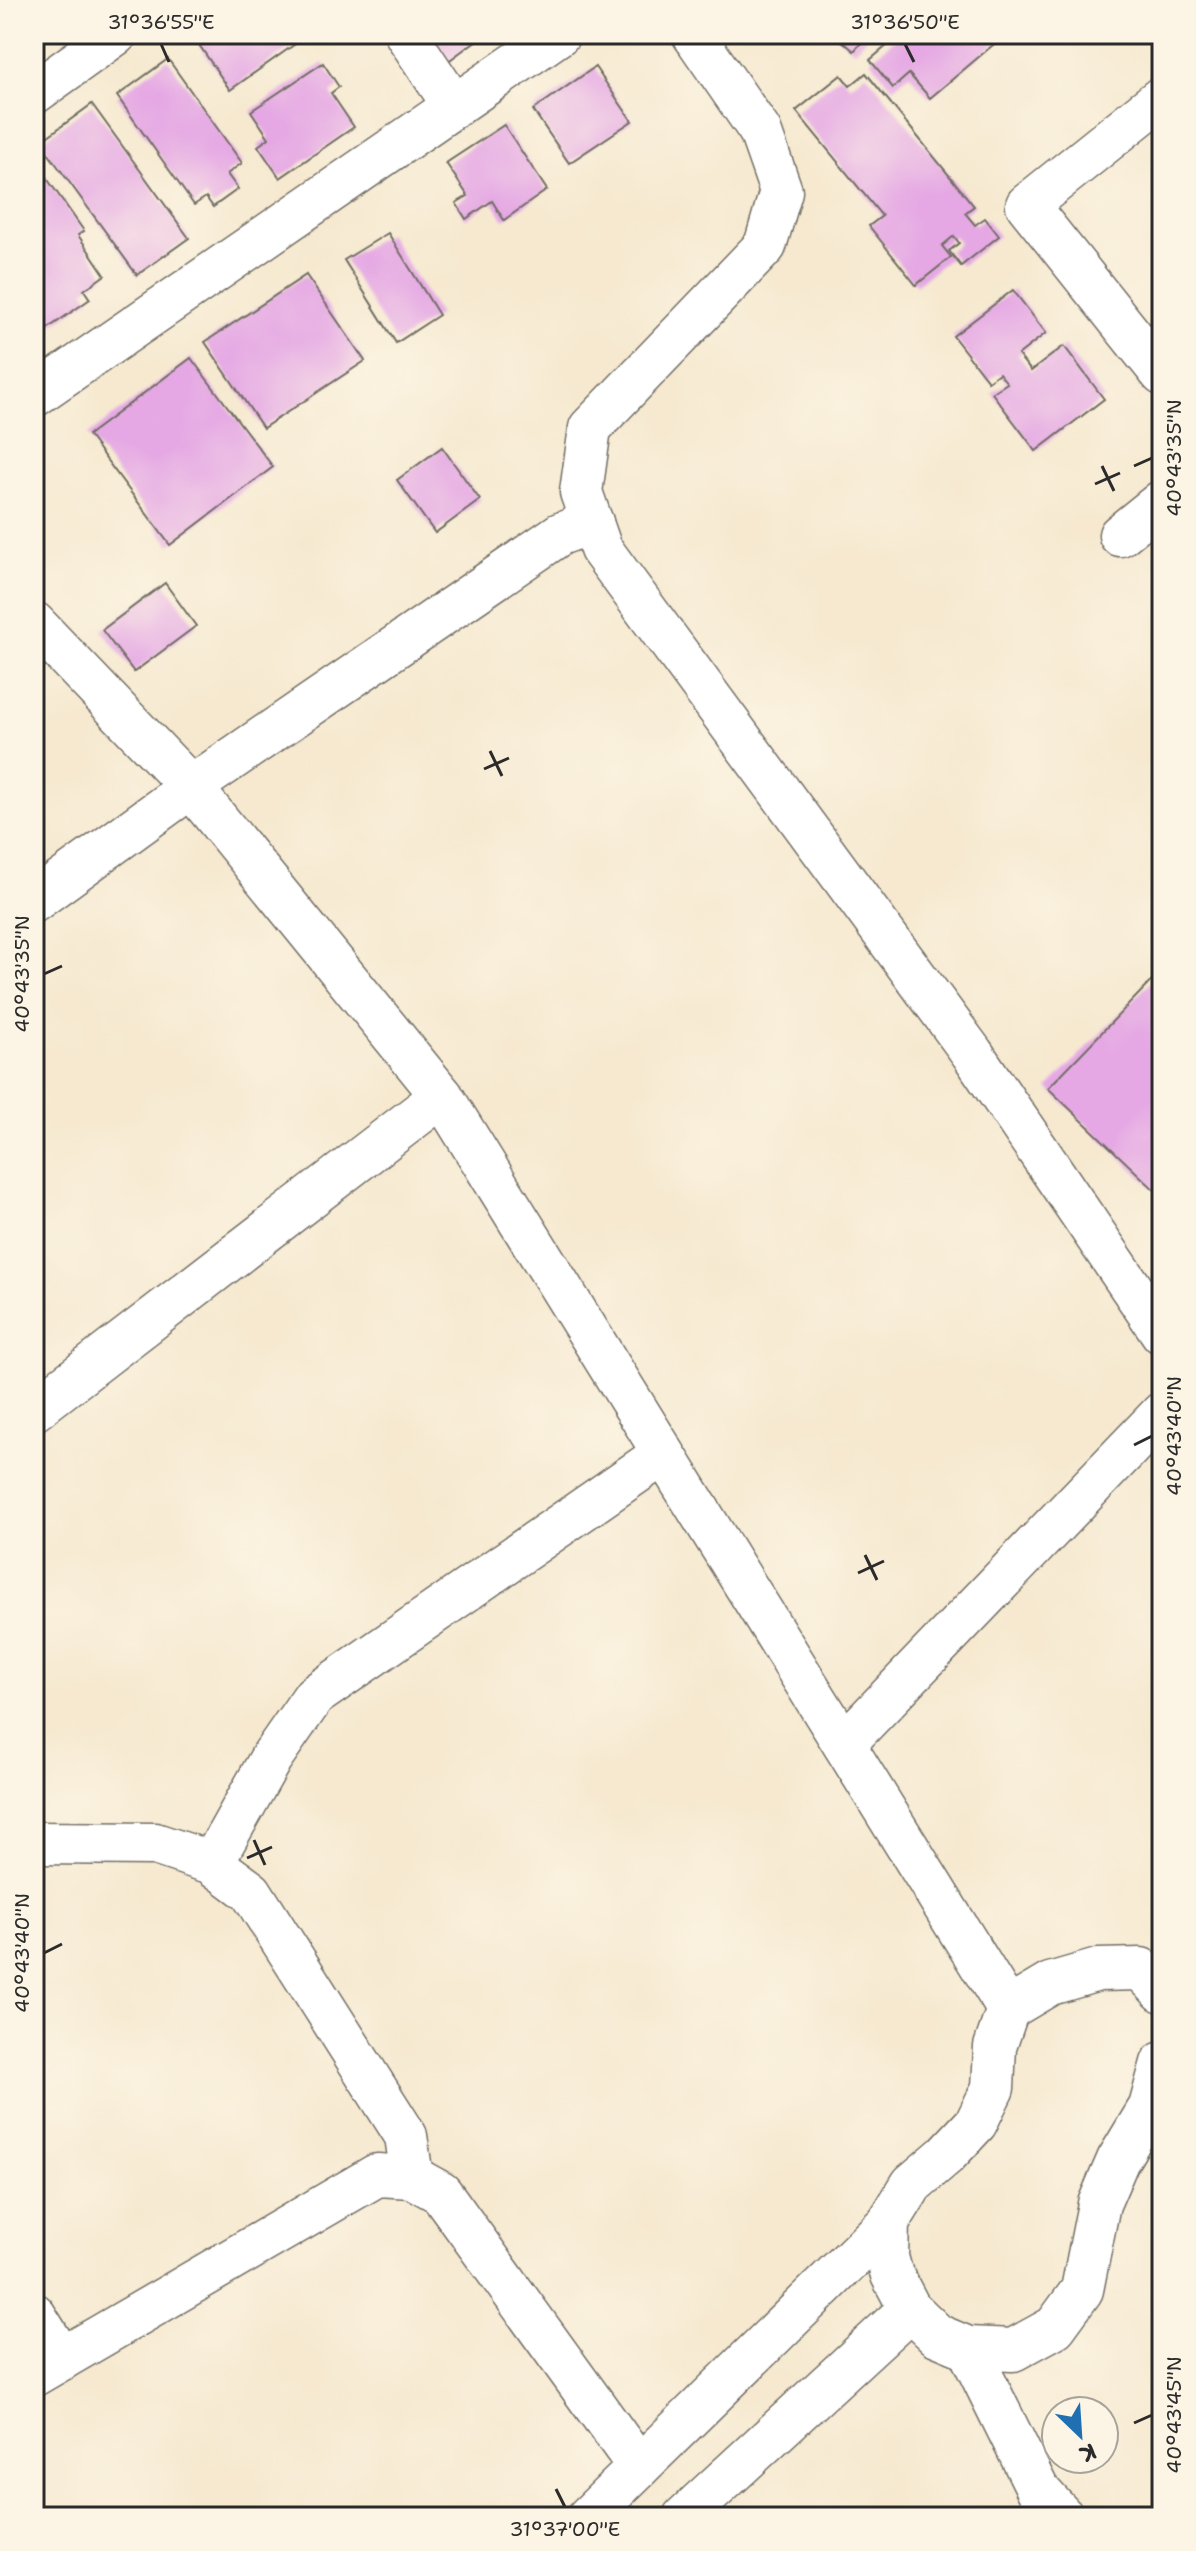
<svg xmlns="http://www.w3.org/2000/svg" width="1196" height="2551" viewBox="0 0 1196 2551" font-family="'Shantell Sans',sans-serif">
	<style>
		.building { fill: #e5a8e4 }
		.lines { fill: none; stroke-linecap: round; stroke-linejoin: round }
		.minor-casing { stroke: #726e65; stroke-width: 45 }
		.minor { stroke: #fff; stroke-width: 42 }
		.ticks { fill: none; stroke: #2b2b2b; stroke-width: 3 }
		.neatline { fill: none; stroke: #2b2b2b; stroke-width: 3 }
		.ticks-label { font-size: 20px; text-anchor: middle; fill: #2b2b2b }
	</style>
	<rect width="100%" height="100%" fill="#fcf5e5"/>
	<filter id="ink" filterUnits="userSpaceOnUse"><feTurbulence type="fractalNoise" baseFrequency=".0125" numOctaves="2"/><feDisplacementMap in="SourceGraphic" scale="16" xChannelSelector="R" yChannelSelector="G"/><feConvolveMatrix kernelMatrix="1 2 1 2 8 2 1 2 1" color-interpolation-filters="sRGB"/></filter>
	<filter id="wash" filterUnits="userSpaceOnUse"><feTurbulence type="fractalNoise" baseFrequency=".006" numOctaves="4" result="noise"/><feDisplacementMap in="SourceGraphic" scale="32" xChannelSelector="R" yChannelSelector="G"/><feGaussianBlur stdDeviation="1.8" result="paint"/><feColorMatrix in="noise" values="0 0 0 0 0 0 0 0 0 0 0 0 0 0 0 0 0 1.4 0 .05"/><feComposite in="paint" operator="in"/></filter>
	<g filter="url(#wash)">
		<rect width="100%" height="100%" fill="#f6e9d0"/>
		<g id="blocks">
			<g class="building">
				<path d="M195 34H293L298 42 230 90 193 36Z"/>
				<path d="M427 34H485L447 62Z"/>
				<path d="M834 34H869L854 51Z"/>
				<path d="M901 34H1006L930 98 909 74 893 88 870 60Z"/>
				<path d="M168 59 242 163 227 174 238 189 213 207 206 197 194 205 117 96Z"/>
				<path d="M323 63 339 87 331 93 354 127 280 178 258 146 269 138 251 111Z"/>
				<path d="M595 67 632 121 569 163 533 110Z"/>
				<path d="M866 73 974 206 965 213 975 225 985 218 999 236 961 266 949 251 959 243 954 236 942 246 951 257 916 285 869 226 882 216 796 111 841 75 850 86Z"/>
				<path d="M92 104 189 238 137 275 40 142Z"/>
				<path d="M504 125 547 190 504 220 492 201 466 219 456 203 468 196 446 163Z"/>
				<path d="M34 160 84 231 78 235 105 275 84 290 90 299 47 329 34 311Z"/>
				<path d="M388 233 439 315 396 343 344 260Z"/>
				<path d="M306 275 365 361 263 428 205 342Z"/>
				<path d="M1013 290 1046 333 1018 355 1031 371 1064 346 1104 399 1036 451 992 393 1007 383 999 373 988 381 953 336Z"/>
				<path d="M191 358 273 467 170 545 88 435Z"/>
				<path d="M442 447 480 500 435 533 397 480Z"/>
				<path d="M165 583 196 626 134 672 102 630Z"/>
				<path d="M1162 970V1197L1048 1088Z"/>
			</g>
		</g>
	</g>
	<g filter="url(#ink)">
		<use href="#blocks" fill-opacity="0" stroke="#726e65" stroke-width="2"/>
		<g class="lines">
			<g class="minor-casing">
				<g id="minor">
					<path d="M406 34 454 106"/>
					<path d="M693 34 760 131 781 191 765 246 590 428 581 492 601 549 972 1053 1162 1333"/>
					<path d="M34 93 116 34"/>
					<path d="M1162 97 1027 205 1162 374"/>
					<path d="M34 396 559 34"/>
					<path d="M1120 535 1162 501"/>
					<path d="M34 623 191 787 442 1096 1008 2009"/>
					<path d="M34 901 191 787 560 534 592 522"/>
					<path d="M34 1410 442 1096"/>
					<path d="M844 1744 1162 1413"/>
					<path d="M34 1843 155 1844 212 1863 251 1892 406 2136 412 2177"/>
					<path d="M212 1863 271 1758 314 1696 663 1454"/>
					<path d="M1162 1991 1141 1969 1098 1970 1050 1984 1008 2009 995 2047 993 2088 976 2123 946 2155 912 2184 888 2223 887 2257 892 2275 910 2309 937 2335 968 2348 1013 2350 1055 2327 1082 2290 1099 2204 1118 2160 1150 2107 1162 2063"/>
					<path d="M34 2314 62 2359"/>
					<path d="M968 2348 1038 2490 1063 2517"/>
					<path d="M34 2375 377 2175 412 2177 441 2193 639 2467"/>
					<path d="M588 2517 888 2223"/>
					<path d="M684 2517 910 2309"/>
				</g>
			</g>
			<use href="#minor" class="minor"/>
		</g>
	</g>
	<path class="ticks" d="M161 44 169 62M905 44 914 62M1102 466 1114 491M1134 466 1152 458M1095 484 1120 473M490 751 502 776M484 769 509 758M44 974 62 966M1134 1445 1152 1436M865 1555 877 1580M858 1573 884 1561M254 1840 265 1865M247 1858 272 1847M44 1953 62 1944M1134 2423 1152 2415M556 2489 565 2507"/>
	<rect width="1196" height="2551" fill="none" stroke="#fcf5e5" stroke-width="88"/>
	<g transform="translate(1080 2435) rotate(155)"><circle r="38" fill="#fcf5e5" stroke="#a8a49b" stroke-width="2"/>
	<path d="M0-6L14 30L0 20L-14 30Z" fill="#1f6fb2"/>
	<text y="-12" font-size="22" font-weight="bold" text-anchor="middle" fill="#2b2b2b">K</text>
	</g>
	<rect x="44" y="44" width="1108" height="2463" class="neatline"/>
	<g class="ticks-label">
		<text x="161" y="29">31°36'55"E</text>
		<text x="905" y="29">31°36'50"E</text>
		<text transform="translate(1174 458) rotate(-90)" y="7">40°43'35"N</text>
		<text transform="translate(22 974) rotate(-90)" y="7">40°43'35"N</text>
		<text transform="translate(1174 1436) rotate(-90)" y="7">40°43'40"N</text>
		<text transform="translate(22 1953) rotate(-90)" y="7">40°43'40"N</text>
		<text transform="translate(1174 2415) rotate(-90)" y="7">40°43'45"N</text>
		<text x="565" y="2536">31°37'00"E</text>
	</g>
</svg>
